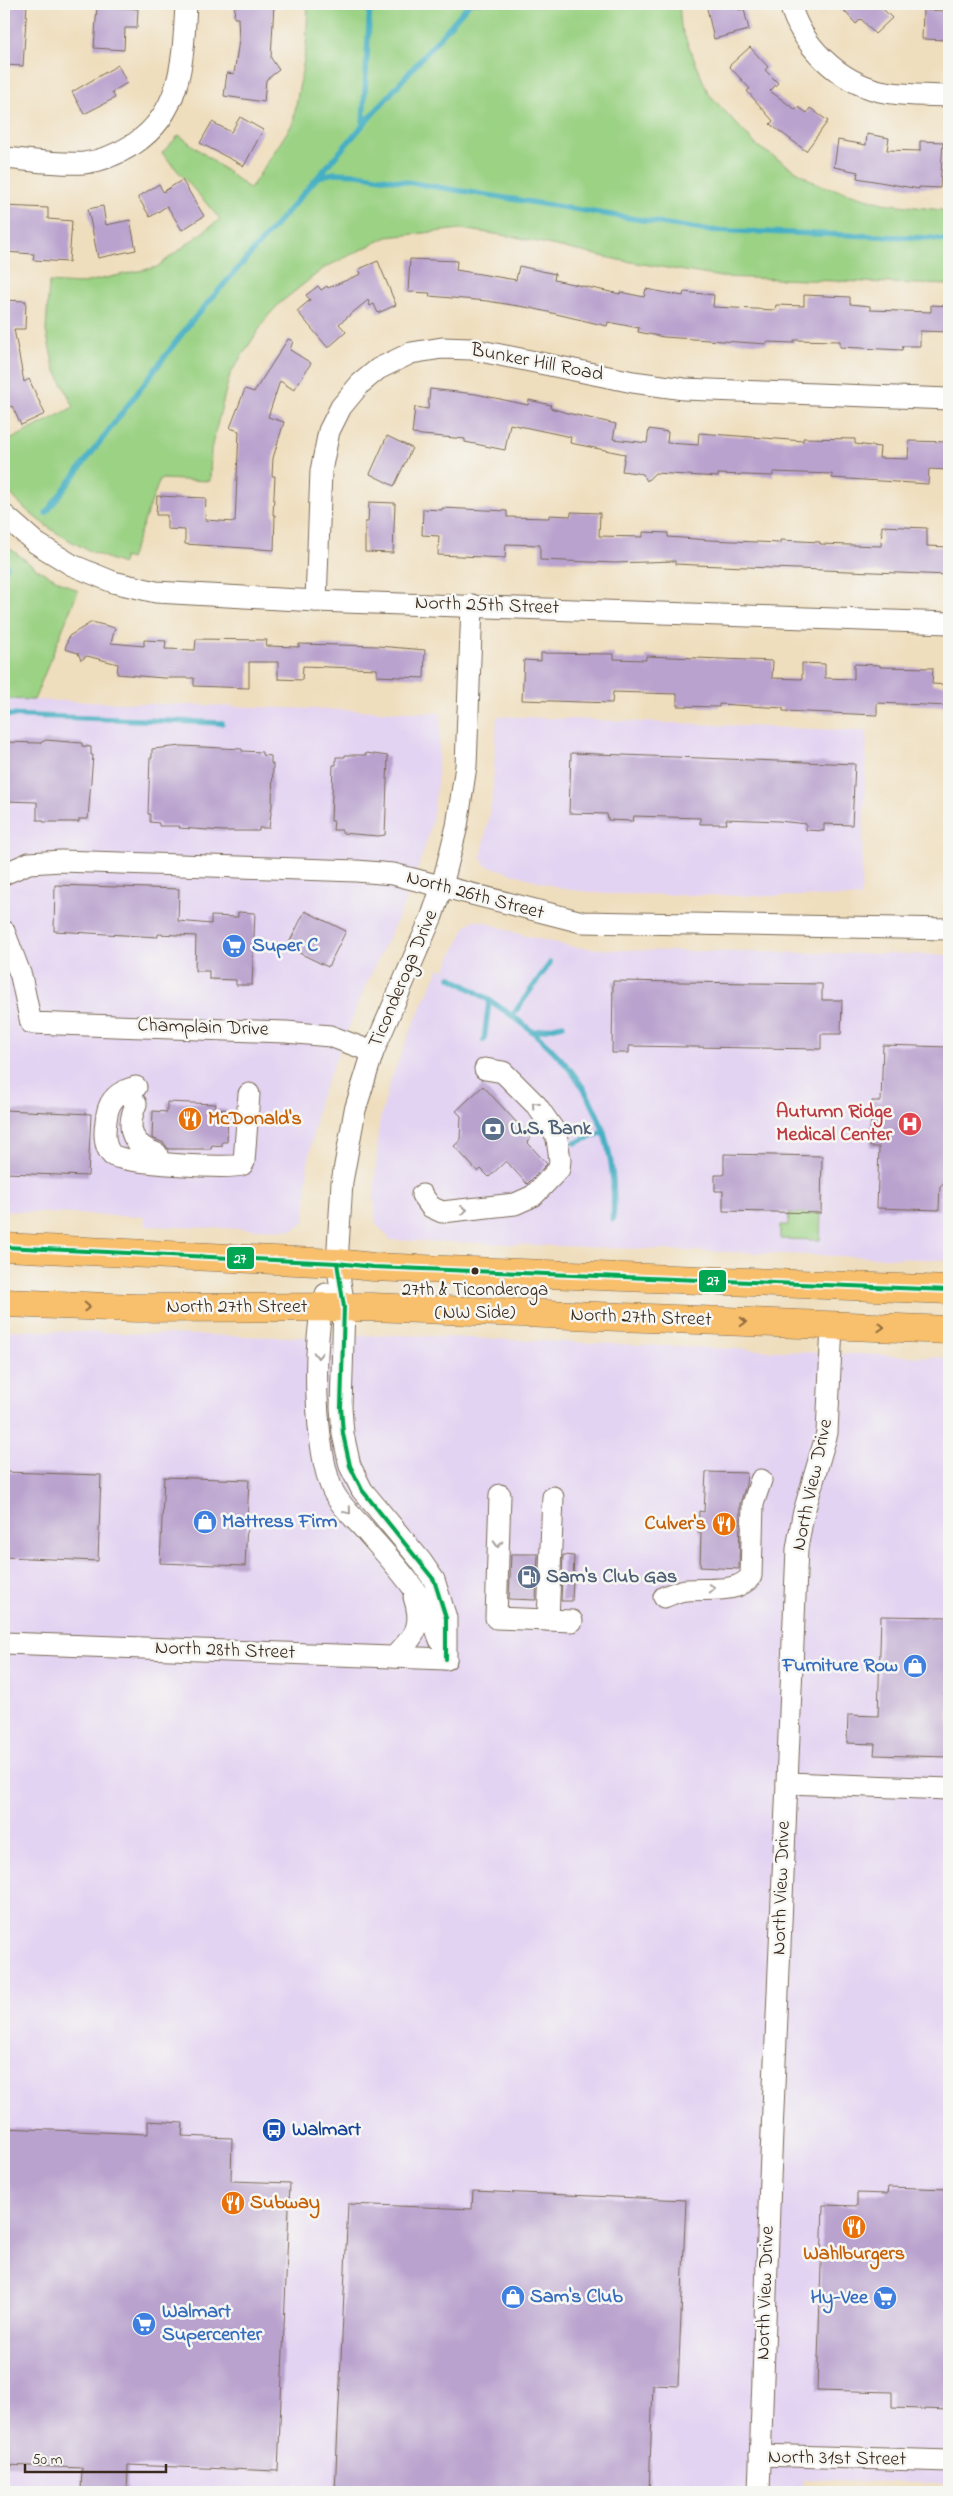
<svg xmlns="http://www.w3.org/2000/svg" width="953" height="2496" viewBox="0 0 953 2496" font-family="'Indie Flower',sans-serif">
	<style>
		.built { fill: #e3d3f2 }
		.green { fill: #9bd284; stroke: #6b7e51 }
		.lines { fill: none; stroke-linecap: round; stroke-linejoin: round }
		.stream { stroke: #44afc3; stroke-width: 5.5 }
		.building { fill: #b9a2ce }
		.minor-casing { stroke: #7a6956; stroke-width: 23 }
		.major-casing { stroke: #7a6956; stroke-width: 29 }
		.minor { stroke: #fff; stroke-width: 21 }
		.major { stroke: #f8bf6c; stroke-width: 28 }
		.bus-1-casing { stroke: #f6f6f2; stroke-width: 8 }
		.bus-1 { stroke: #00a651; stroke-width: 4 }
		.oneway { stroke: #a79f9a }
		.oneway2 { stroke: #906d41 }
		.bus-dot { fill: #3b2a1e; stroke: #f6f6f2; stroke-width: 2 }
		.labels { text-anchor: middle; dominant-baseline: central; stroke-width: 5; stroke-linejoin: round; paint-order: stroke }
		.bus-label { font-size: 19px; fill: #3b2a1e; stroke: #f6f6f2 }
		.street-label { font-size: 20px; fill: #3b2a1e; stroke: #f6f6f2 }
		.shop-label { font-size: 20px; font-weight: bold; fill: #366cbe; stroke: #f6f6f2; text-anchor: start }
		.health-label { font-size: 20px; font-weight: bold; fill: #be3a42; stroke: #f6f6f2; text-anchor: end }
		.food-label { font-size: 20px; font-weight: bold; fill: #c56008; stroke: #f6f6f2; text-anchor: start }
		.service-label { font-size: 20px; font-weight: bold; fill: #4e5e75; stroke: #f6f6f2; text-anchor: start }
		.transit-label { font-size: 20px; font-weight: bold; fill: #164399; stroke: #f6f6f2; text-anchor: start }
		.line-badge { stroke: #f6f6f2; stroke-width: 2 }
		.badge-label { font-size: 14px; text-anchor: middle; font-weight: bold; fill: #fff }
	</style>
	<rect width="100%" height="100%" fill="#f6f6f2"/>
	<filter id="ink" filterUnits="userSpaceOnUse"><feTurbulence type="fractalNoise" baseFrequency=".02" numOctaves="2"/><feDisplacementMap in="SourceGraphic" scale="10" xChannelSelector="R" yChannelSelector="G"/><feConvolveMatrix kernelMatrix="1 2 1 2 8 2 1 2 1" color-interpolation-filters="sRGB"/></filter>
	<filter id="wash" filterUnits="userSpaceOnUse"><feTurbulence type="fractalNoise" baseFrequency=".0096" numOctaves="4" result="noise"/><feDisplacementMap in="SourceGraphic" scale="20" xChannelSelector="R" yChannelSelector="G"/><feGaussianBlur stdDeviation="1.12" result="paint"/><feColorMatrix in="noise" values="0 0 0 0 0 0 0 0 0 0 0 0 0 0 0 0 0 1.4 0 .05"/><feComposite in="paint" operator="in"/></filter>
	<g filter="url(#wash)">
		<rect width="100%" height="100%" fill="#efdebd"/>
		<g class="built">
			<path d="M4 699 441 713 437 785 432 821 424 851 402 909 366 985 319 1101 308 1164 305 1220 293 1230 145 1226V1217L4 1211Z"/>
			<path d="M497 716 867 731 861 897 607 894 563 889 485 865 481 858 492 800Z"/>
			<path d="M472 921H482L522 935 573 947 614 950 949 955V1260L391 1240 376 1224 374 1196 379 1123 391 1079 409 1035 439 968 445 970 466 926Z"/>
			<path d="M4 1330 280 1337 400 1335 949 1358V2484L803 2479 802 2492H4Z"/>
		</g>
		<g class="green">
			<path d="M308 4H679L681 27 708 93 757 146 817 184 883 203 949 211V285L721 277 619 260 515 237 461 229 387 237 324 268 280 303 268 316 230 374 211 449 210 481 160 479 130 559 124 557 123 564C77 548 34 524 4 486V443L74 407 54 367 46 331 49 282 78 284 157 267 220 219 162 153 179 135 250 189 293 123 306 48Z"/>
			<path d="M4 544 37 569 78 591 34 700 4 699Z"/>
			<path d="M789 1213H821L820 1240 780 1239V1225H788Z"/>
		</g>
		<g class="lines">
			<g class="stream">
				<path d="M363 124 370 4"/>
				<path d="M318 177 334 173 357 174 704 230 931 238 949 241"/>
				<path d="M46 513 191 322 469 4"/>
				<path d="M4 571 7 566"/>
				<path d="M4 715 222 723"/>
				<path d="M450 977C550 1032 622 1096 613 1219"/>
				<path d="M512 1016 550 963"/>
				<path d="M533 1032 563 1025"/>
				<path d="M484 1040 489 1002"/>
				<path d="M575 1143 604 1132"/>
			</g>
		</g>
		<g id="blocks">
			<g class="building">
				<path d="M4 4H27L23 66 4 65Z"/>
				<path d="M235 4H274L271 58 279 70 266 80 264 102 224 96 227 73 234 74 239 40 238 18H234Z"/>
				<path d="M706 4H737L739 10 744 9 749 30 714 39Z"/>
				<path d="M838 4H878L892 18 875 34 861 19 856 24Z"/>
				<path d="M97 6 138 9 137 28H125L124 50 94 48Z"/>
				<path d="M923 10 949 11V40L922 39Z"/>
				<path d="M750 47 768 67 765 70 778 83 770 91 796 110 798 107 807 113 810 108 828 121 806 151 770 124 773 121 747 91 750 89 729 66Z"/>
				<path d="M118 65 127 83 112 92 115 98 84 114 72 92Z"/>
				<path d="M240 117 263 130 244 166 200 143 212 122 231 132Z"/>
				<path d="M867 134 889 138 887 150 920 151V141L943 142 940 188 919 187V189L857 178 858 172 834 167 838 140 866 145Z"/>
				<path d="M182 180 204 216 182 230 167 206 150 217 138 197 159 184 163 192Z"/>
				<path d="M4 206 48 208V219L72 221 69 262 33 260 34 254 4 252Z"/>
				<path d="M103 206 106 225 130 220 136 250 98 258 88 209Z"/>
				<path d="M410 259 457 261 456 270 516 280 519 266 555 274 554 280 620 294V292L644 297 646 289 683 296 684 292 714 295 713 307 775 310 776 305 804 306V295L850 297V304L870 306V310L931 312V305L949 306V332L920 331V346H903L902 350 840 347V341L794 340V343L767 342V344L664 337 638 332 639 328 608 322 607 326 531 308 487 301 429 296 430 293 408 292Z"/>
				<path d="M378 261 396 305 378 313 374 304 370 306 368 300 339 324 346 332 328 348 297 311 310 300 306 295 318 286 321 290 327 286 328 288 361 274 359 269Z"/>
				<path d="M4 300 26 301 25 329H14L24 382 29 379 45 414 21 425 12 406 4 410Z"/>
				<path d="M288 339 293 341 290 350 311 363 294 390 280 381 268 417 284 422 273 458 272 476H275L273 515H275L274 550 185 544V530L167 529V515H156L157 496 206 498 205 520 235 522 239 431 230 428 245 389 254 392Z"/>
				<path d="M430 389 476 394 528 405 529 400 551 405 550 408 567 413 616 424 613 439 647 443 649 429 668 432 667 443 698 445 699 433 803 441V438L855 439V444L880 447 879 458 908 459 909 441 949 442V470L929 469 928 484 832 478V474L773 472V476L718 474V477L655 473 647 481 643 474 622 471 625 454 570 443 571 437 510 424 505 450 465 442V439L412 434 415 407 428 409Z"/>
				<path d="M387 436 412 448 394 486 370 474Z"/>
				<path d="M369 502 395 503 393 553 365 552V522H368Z"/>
				<path d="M442 508 507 511V517L549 518V515L571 516V512L600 513 599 536 643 537V532L668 533V537L709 540 780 543V540L820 542V544L881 546 882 526 927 528V546L949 547V575L696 565 675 564V561L615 563 540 560V545L506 544 505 558 438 555 439 536 422 535 423 509 442 510Z"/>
				<path d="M92 622 115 628 111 643 144 646V640L166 641 165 649 195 650 196 639 267 640 266 646 299 647V644L378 646 425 650 424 678 377 676V669L303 666 302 680 278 679V662H249V688L194 686V678H163L117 674 118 664 87 656 81 660 78 653 65 649 69 636Z"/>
				<path d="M541 653 614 654V659L646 660V656L773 661 772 678 802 679V663L825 664V678L854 679V664L880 665V667L933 668 932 684 949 685V706L877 703V715L783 711V708L719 704V707L677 706V694L613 692 612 703 522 700 524 660 541 661Z"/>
				<path d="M46 740 82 743V746L91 747V755H93L88 819H79V822H43V820H37V802L4 801V742L40 743Z"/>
				<path d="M182 746 242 749V751L262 752V755L271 756V764H273L272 806 269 828H259V831H223L179 828 180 826H159V823L150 822V814H148L150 758H152V749Z"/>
				<path d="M366 753 388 756 385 835 378 836 342 833V830H333L334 821H331L333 765H336V757H345V755H366Z"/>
				<path d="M571 753 855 764 852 825 824 824V831L806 830V824L779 821 726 819 727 824H700V818L634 816 633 821 608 820 607 814 569 813Z"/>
				<path d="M55 885 179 889 178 921 211 924V916L238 917V912L255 913 252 985H236V980L209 979V971H195L196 936 158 934V937L54 931Z"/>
				<path d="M305 911 346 931 328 967 287 947Z"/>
				<path d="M613 981 822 984V1000H842L841 1034H821V1049L629 1046V1053H612Z"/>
				<path d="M883 1045 949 1047V1179L940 1186 939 1210 877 1208 879 1147H870L872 1101H881Z"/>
				<path d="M483 1086 531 1138 527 1142 547 1164 527 1184 506 1161 489 1177 481 1169 478 1172 454 1146 460 1141 461 1116 456 1111Z"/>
				<path d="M167 1102 216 1104 215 1109 228 1110 227 1142H222V1146L212 1145 211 1149H168L164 1143 152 1138 153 1111 167 1112Z"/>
				<path d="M4 1110 91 1114 88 1176 4 1173Z"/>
				<path d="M724 1154 822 1156 821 1213 723 1211V1191H715V1175H724Z"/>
				<path d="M4 1472 101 1475 98 1561 4 1557Z"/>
				<path d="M706 1472 747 1473 746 1485 740 1504 739 1569 700 1567 701 1533H698L699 1511 704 1512Z"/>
				<path d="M164 1477 249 1480 245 1566 160 1563Z"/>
				<path d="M511 1554H538L536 1600 509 1599Z"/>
				<path d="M563 1555 574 1556 572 1601H561Z"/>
				<path d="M881 1616 949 1617V1757L874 1755 875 1744 847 1743 848 1715 878 1716Z"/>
				<path d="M148 2121 183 2123 182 2136 232 2138 231 2181 290 2183 278 2471 128 2465 127 2492H81L82 2468 4 2465V2128L148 2134Z"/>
				<path d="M888 2187 949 2189V2410L892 2408V2392L817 2390 823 2205 857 2206V2193L887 2194Z"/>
				<path d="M473 2191 686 2200 678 2386 653 2385 649 2492H335L348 2204 472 2209Z"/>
			</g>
		</g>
	</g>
	<g filter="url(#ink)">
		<use href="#blocks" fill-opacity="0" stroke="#7a6956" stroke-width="1"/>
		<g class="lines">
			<g class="minor-casing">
				<g id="minor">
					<path d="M790 4C801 45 838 81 880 91 903 96 926 95 949 96"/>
					<path d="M4 158C30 160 58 165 84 163 102 161 118 154 134 144 183 112 183 57 186 4"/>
					<path d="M4 515 36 543 72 565 113 582 156 592 316 601 949 623"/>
					<path d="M316 601 321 471 329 431 341 407 360 384 378 369 411 353 442 348 471 349 633 382 684 389 949 399"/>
					<path d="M4 874 29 863 61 861 356 871 393 874 582 922 949 929"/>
					<path d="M4 931 21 976 31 1023 286 1032 330 1036 373 1052"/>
					<path d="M136 1087C120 1091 110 1098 107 1114 105 1127 102 1145 112 1155 122 1163 227 1169 242 1165L244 1162 249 1094"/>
					<path d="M132 1098 136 1104C125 1130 132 1145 157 1154"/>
					<path d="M422 1195 431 1207 442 1212 515 1204 533 1196 559 1169 560 1160 557 1139 553 1129 537 1106 503 1072 485 1069"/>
					<path d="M326 1294C311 1334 314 1455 334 1493 341 1506 353 1517 363 1528 393 1563 426 1595 440 1640"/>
					<path d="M500 1495 496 1618 548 1620"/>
					<path d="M553 1497 548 1620 572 1621"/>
					<path d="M664 1597C672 1594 680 1590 687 1590 708 1588 738 1594 751 1576L753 1504 761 1480"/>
					<path d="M4 1643 446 1659"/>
					<path d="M394 1657C415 1635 424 1627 414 1597"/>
					<path d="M446 1659V1618L434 1580 421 1561 362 1490 350 1466 343 1434 341 1407 344 1307 337 1263 342 1182 355 1110 373 1052 432 916 442 886 457 826 466 766 472 605"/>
					<path d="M787 1783 949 1789"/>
					<path d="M760 2455 949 2461"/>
					<path d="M759 2492 770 2179 797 1549 803 1515 827 1433 832 1325"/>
				</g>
			</g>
			<g class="major-casing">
				<g id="major">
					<path d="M4 1247 337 1263 373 1267 949 1290"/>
					<path d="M4 1303 137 1308 371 1307 949 1330"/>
				</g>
			</g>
			<use href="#minor" class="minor"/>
			<use href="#major" class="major"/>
			<g class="bus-1-casing">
				<g id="bus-1">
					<path d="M4 1247 337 1263 373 1267 949 1290"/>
					<path d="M337 1263 344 1307 341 1407 343 1434 350 1466 362 1490 434 1580 446 1618V1659"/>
				</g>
			</g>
			<use href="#bus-1" class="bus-1"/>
		</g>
		<defs><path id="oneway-chevron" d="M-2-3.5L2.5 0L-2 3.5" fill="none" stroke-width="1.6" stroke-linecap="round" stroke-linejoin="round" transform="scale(1.25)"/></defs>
		<g class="oneway">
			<use href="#oneway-chevron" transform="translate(535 1105) rotate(-131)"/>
			<use href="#oneway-chevron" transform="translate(464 1210) rotate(-7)"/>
			<use href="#oneway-chevron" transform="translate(318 1355) rotate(91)"/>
			<use href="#oneway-chevron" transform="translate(348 1511) rotate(50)"/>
			<use href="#oneway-chevron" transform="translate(498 1544) rotate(92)"/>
			<use href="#oneway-chevron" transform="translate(712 1588) rotate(-3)"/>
		</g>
		<g class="oneway2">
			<use href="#oneway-chevron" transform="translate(87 1307) rotate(2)"/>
			<use href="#oneway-chevron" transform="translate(743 1322) rotate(2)"/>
			<use href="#oneway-chevron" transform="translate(881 1327) rotate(2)"/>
		</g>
	</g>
	<defs>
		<g id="supermarket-disc" transform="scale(1.25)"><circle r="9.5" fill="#3f7fe0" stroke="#f6f6f2"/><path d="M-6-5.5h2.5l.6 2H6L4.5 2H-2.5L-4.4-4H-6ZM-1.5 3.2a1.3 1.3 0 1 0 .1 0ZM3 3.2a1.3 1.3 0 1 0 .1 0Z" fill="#fff"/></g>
		<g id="restaurant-disc" transform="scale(1.25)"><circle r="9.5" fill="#e8710a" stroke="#f6f6f2"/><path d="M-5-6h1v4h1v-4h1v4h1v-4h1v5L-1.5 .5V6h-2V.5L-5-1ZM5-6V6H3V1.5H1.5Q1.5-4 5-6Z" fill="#fff"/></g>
		<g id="hospital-disc" transform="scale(1.25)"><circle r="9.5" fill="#e0444e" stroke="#f6f6f2"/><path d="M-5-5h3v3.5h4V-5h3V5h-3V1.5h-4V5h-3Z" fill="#fff"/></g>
		<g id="bank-disc" transform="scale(1.25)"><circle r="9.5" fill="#5c6f8a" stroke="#f6f6f2"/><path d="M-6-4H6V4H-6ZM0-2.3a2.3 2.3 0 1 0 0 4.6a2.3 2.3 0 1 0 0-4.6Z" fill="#fff"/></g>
		<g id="shop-disc" transform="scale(1.25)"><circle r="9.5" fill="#3f7fe0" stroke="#f6f6f2"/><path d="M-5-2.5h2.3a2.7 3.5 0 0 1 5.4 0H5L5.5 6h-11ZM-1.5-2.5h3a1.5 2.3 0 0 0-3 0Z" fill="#fff"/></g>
		<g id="fuel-disc" transform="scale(1.25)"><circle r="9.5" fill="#5c6f8a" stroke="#f6f6f2"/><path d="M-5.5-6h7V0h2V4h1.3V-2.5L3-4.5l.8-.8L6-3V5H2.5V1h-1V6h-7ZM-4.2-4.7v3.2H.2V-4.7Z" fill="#fff"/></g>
		<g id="bus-disc" transform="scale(1.25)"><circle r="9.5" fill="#1a4fb4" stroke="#f6f6f2"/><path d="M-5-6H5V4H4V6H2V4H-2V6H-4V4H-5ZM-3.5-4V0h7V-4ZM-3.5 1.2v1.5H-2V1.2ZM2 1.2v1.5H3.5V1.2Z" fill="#fff"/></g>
	</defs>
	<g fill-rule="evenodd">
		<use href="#supermarket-disc" x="234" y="946"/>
		<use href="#restaurant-disc" x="190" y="1119"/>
		<use href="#hospital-disc" x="910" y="1124"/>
		<use href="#bank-disc" x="493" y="1129"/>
		<use href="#shop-disc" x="205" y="1522"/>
		<use href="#restaurant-disc" x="724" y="1524"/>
		<use href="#fuel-disc" x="529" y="1577"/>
		<use href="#shop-disc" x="915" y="1666"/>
		<use href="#bus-disc" x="274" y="2130"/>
		<use href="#restaurant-disc" x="233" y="2203"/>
		<use href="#restaurant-disc" x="854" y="2227"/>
		<use href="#shop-disc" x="513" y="2297"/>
		<use href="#supermarket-disc" x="885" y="2298"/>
		<use href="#supermarket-disc" x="144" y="2324"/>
	</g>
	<circle class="bus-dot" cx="475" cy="1271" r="4.5"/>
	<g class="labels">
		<g class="bus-label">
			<text x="475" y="1290">27th &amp; Ticonderoga<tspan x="475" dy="23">(NW Side)</tspan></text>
		</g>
		<g class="street-label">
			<text transform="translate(537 363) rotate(11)">Bunker Hill Road</text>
			<text transform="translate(487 606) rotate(2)">North 25th Street</text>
			<text transform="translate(475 896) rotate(15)">North 26th Street</text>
			<text transform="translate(404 979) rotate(-67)">Ticonderoga Drive</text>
			<text transform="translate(203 1028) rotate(2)">Champlain Drive</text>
			<text x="237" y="1307">North 27th Street</text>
			<text transform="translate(641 1318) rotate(2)">North 27th Street</text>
			<text transform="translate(813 1485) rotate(-78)">North View Drive</text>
			<text transform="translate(225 1651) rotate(2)">North 28th Street</text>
			<text transform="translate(782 1888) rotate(-88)">North View Drive</text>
			<text transform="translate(766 2293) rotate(-88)">North View Drive</text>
			<text transform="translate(837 2459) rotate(1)">North 31st Street</text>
		</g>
		<g class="shop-label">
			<text x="252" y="946">Super C</text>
			<text x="222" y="1522">Mattress Firm</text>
			<text x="898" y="1666" text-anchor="end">Furniture Row</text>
			<text x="530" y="2297">Sam's Club</text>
			<text x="868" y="2298" text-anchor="end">Hy-Vee</text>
			<text x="162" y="2312">Walmart<tspan x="162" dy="23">Supercenter</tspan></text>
		</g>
		<g class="health-label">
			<text x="892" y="1112">Autumn Ridge<tspan x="892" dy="23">Medical Center</tspan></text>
		</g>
		<g class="food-label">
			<text x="208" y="1119">McDonald's</text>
			<text x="706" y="1524" text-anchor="end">Culver's</text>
			<text x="250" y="2203">Subway</text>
			<text x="854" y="2254" text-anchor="middle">Wahlburgers</text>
		</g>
		<g class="service-label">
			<text x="510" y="1129">U.S. Bank</text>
			<text x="546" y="1577">Sam's Club Gas</text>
		</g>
		<g class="transit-label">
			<text x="292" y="2130">Walmart</text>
		</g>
	</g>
	<g class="line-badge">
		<rect x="226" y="1246" width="29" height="24" rx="5" fill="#00a651"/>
		<rect x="698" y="1269" width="29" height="24" rx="5" fill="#00a651"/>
	</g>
	<g class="badge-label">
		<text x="240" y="1263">27</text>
		<text x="713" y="1285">27</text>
	</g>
	<rect width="953" height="2496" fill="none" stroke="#f6f6f2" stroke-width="20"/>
	<path d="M25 2464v8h141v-8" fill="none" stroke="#3b2a1e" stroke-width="2.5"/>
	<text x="32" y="2464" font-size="15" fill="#3b2a1e" stroke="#f6f6f2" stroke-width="4" paint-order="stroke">50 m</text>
</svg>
